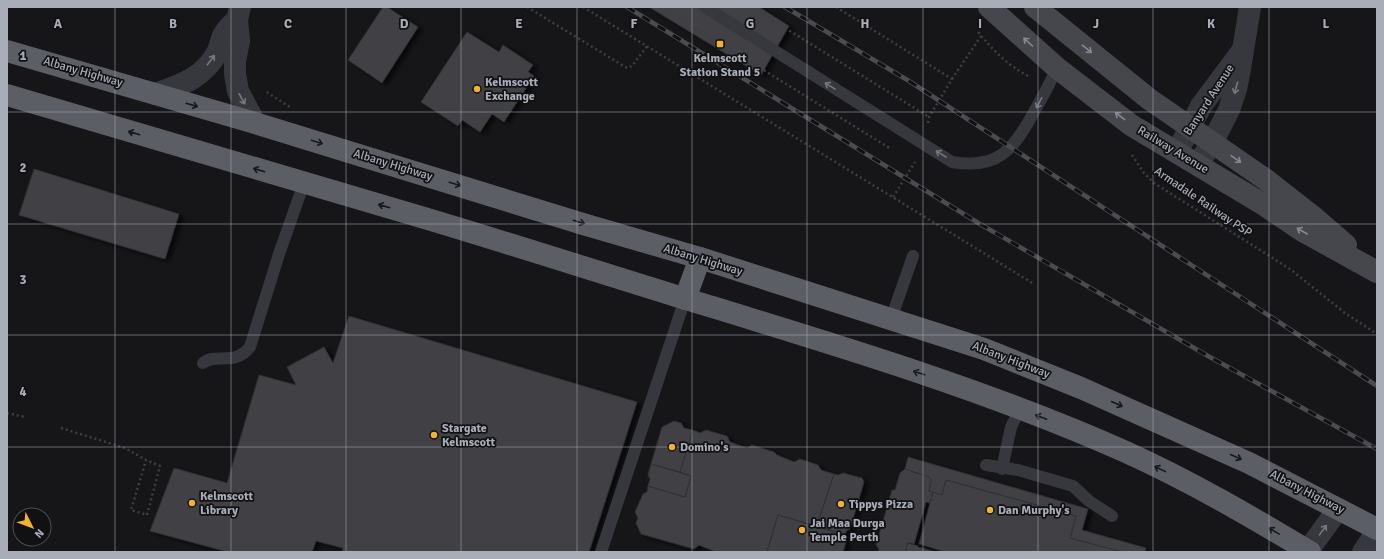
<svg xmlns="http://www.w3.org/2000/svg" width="1384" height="559" viewBox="0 0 1384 559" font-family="Signika,sans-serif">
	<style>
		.building { fill: #404145; stroke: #303034; filter: url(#shadow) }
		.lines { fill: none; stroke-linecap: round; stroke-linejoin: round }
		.path { stroke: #3d3f44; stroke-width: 2.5; stroke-dasharray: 2 3; stroke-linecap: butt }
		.service { stroke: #37383d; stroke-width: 12 }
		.minor { stroke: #37383d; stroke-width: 22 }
		.tertiary { stroke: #37383d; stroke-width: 22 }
		.secondary { stroke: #45474d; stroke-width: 22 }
		.trunk { stroke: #5b5e65; stroke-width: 22 }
		.rail-casing { stroke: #4a4c52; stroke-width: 4.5 }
		.rail { stroke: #111113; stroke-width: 3; stroke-dasharray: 9; stroke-linecap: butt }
		.oneway { stroke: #858993 }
		.oneway2 { stroke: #757881 }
		.oneway3 { stroke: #18191b }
		.grid { fill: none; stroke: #a8adb8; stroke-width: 1; stroke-opacity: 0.55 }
		.poi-dot { fill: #f2b134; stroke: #111113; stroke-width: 1.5 }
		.labels { text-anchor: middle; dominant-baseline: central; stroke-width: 3.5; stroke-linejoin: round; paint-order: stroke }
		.poi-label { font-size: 12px; font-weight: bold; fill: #a8adb8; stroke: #111113; text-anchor: start }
		.street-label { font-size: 12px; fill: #a8adb8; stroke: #111113 }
		.grid-label { font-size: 13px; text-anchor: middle; font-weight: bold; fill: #a8adb8; stroke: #111113; stroke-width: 3.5; stroke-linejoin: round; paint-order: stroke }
	</style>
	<defs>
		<filter id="shadow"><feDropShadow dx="4.5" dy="2.5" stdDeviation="2" flood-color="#0009"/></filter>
	</defs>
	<rect width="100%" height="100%" fill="#161618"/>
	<g class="building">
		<path d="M383 7H387L418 27 382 83 348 60Z"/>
		<path d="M649 7H759L789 26 761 75Z"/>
		<path d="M467 32 499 52 503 45 533 65 528 72 534 76 504 122 492 114 480 132 462 120 458 126 421 102Z"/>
		<path d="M34 169 179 214 165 259 19 215Z"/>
		<path d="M349 316 637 402 589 552H342L343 548 316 541 312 552H228L150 531 174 468 227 483 259 375 296 385 287 367 324 347 333 363Z"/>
		<path d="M674 421 681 423 684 428 693 430 680 472 651 464 662 427Z"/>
		<path d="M693 430 700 433 706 430 727 436 730 442 747 448 752 445 774 452 777 455 794 462 800 459 818 465 821 470 834 474 817 526 778 515 767 552H716L699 545 694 549 641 534 636 523 638 518 635 512 643 494 647 492 648 486 685 497 691 476 680 472Z"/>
		<path d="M908 457 1088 509 1082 530 1146 548 1145 552H1122L1070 538 1076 516 946 480 942 495 929 491 931 480 929 477 905 469Z"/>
		<path d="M651 464 691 476 685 497 648 486 650 479 648 475Z"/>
		<path d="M905 469 929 477 931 480 929 491 933 492 930 503 926 502 914 544 908 543 905 552H878L879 549 876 545 892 490H895L900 473Z"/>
		<path d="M843 473 862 478 864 482 850 529 846 531 845 535 817 526 834 474 838 475Z"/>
		<path d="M946 480 1076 516 1070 538 1122 552H946L919 544 933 492 942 495Z"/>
		<path d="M778 515 845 535 844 538 846 542 843 552H767Z"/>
		<path d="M908 543 918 546V547L936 552H905Z"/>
	</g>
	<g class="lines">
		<g class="path">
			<path d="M527 7 627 68 632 66 647 46"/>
			<path d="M583 7 1034 284"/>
			<path d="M662 7 891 149"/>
			<path d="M751 7 929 117"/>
			<path d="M836 7 952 79 929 117 928 123"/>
			<path d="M978 32C994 51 1006 64 1028 76"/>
			<path d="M952 79 981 36"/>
			<path d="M267 92 274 97 290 107"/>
			<path d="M1132 155 1144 173 1154 183 1290 269 1345 313 1377 334"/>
			<path d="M893 197 915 162"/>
			<path d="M7 413 25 417"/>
			<path d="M61 428 125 448 146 460 160 466 147 515 131 510 146 460"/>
		</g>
		<g class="service">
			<path d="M705 7 952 162C998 170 1014 149 1034 112 1042 98 1050 83 1057 68"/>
			<path d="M891 319 913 256"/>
			<path d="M203 363C216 352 234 367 250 347L279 254 304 183"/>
			<path d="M986 465 1018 470 1073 486 1089 501 1112 516"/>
			<path d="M1002 469 1011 427 1020 409"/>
			<path d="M601 552 685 299"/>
		</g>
		<g class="minor">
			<path d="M240 7 237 20 239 41 235 61V74L238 91 255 123"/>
			<path d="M155 94C181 85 204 78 218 51 220 46 221 39 224 34 227 29 232 24 237 20"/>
			<path d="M1177 152 1201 106 1242 51"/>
			<path d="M1198 164 1212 143 1229 110 1236 89 1240 69 1250 7"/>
		</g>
		<g class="tertiary">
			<path d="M1307 552 1338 509"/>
			<path d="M1363 552 1377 531"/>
		</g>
		<g class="secondary">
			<path d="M989 7 1057 68 1131 125 1261 203 1301 230 1377 272"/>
			<path d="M1035 7 1149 99 1265 179 1316 219 1346 245"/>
		</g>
		<g class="trunk">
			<path d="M7 51 255 123 583 224 700 258 984 349 1081 388 1249 463 1377 529"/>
			<path d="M7 95C145 136 283 176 421 217 505 242 589 269 673 295 826 342 980 387 1126 452 1190 481 1250 516 1310 552"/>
			<path d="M685 299 700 258"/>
		</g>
		<g class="rail-casing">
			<g id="rail">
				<path d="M627 7 980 224 1208 356 1377 449"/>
				<path d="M785 7 909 81 1377 386"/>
			</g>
		</g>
		<use href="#rail" class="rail"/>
	</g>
	<defs><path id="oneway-shaft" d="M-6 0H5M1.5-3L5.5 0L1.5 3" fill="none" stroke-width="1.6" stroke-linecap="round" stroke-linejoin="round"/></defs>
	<g class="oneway">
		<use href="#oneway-shaft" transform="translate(1028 42) rotate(-138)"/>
		<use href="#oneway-shaft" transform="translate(1087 49) rotate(39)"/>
		<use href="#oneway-shaft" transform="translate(1120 116) rotate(-143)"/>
		<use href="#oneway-shaft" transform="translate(1236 159) rotate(35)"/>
		<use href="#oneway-shaft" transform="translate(1302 231) rotate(-150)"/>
	</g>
	<g class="oneway2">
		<use href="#oneway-shaft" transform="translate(211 60) rotate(-53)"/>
		<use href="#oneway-shaft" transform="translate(830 86) rotate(-148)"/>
		<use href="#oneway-shaft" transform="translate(1236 88) rotate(105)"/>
		<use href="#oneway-shaft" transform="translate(242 99) rotate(61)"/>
		<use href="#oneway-shaft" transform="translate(1039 103) rotate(118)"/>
		<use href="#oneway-shaft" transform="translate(941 154) rotate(-148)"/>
		<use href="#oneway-shaft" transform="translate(1323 530) rotate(-54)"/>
	</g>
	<g class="oneway3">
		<use href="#oneway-shaft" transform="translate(192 105) rotate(16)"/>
		<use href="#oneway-shaft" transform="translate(134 133) rotate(-164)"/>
		<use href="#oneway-shaft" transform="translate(317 142) rotate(17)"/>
		<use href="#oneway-shaft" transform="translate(259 170) rotate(-164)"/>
		<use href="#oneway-shaft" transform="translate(455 184) rotate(17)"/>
		<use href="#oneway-shaft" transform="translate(384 206) rotate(-164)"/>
		<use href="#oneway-shaft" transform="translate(579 222) rotate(17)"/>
		<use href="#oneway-shaft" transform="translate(919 373) rotate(-162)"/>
		<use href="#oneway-shaft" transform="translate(1117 404) rotate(24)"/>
		<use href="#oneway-shaft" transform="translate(1041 417) rotate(-159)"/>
		<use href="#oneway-shaft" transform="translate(1236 457) rotate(24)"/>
		<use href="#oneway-shaft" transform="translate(1160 469) rotate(-154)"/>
		<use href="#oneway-shaft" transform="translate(1274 531) rotate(-149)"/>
	</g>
	<path class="grid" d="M115 7V552M231 7V552M346 7V552M461 7V552M577 7V552M692 7V552M807 7V552M923 7V552M1038 7V552M1153 7V552M1269 7V552M7 112H1377M7 224H1377M7 335H1377M7 447H1377"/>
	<g class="poi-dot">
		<rect x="716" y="40" width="8" height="8" rx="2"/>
		<circle cx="477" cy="89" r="4"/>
		<circle cx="434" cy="435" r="4"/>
		<circle cx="672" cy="447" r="4"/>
		<circle cx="192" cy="503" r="4"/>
		<circle cx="841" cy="504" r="4"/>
		<circle cx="990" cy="510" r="4"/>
		<circle cx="802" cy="530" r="4"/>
	</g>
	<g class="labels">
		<g class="poi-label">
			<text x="720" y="58" text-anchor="middle">Kelmscott<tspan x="720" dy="14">Station Stand 5</tspan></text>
			<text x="485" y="82">Kelmscott<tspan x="485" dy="14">Exchange</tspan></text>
			<text x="442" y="428">Stargate<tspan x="442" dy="14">Kelmscott</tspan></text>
			<text x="680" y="447">Domino's</text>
			<text x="200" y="496">Kelmscott<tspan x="200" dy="14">Library</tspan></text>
			<text x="849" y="504">Tippys Pizza</text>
			<text x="998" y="510">Dan Murphy's</text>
			<text x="810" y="523">Jai Maa Durga<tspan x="810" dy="14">Temple Perth</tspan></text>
		</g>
		<g class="street-label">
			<text transform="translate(83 72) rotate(16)">Albany Highway</text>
			<text transform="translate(1209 100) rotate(-57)">Banyard Avenue</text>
			<text transform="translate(1173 150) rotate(31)">Railway Avenue</text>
			<text transform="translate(393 165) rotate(17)">Albany Highway</text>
			<text transform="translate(1203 202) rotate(34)">Armadale Railway PSP</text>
			<text transform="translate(703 260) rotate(17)">Albany Highway</text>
			<text transform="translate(1011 360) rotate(21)">Albany Highway</text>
			<text transform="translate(1307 492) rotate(27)">Albany Highway</text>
		</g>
	</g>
	<g class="grid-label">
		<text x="58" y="28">A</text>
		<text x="173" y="28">B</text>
		<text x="288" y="28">C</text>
		<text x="404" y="28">D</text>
		<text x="519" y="28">E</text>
		<text x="634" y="28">F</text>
		<text x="750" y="28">G</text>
		<text x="865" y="28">H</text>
		<text x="980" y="28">I</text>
		<text x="1096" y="28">J</text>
		<text x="1211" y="28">K</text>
		<text x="1326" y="28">L</text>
		<text x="23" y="60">1</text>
		<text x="23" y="172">2</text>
		<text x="23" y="284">3</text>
		<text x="23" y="396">4</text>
	</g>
	<rect width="1384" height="559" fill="none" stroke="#a8adb8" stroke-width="16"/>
	<g transform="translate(32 527) rotate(132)"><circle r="19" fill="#111113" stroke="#4d4f55"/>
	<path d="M0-3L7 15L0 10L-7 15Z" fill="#f2b134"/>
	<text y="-6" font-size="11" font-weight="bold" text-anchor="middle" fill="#a8adb8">N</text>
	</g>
</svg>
